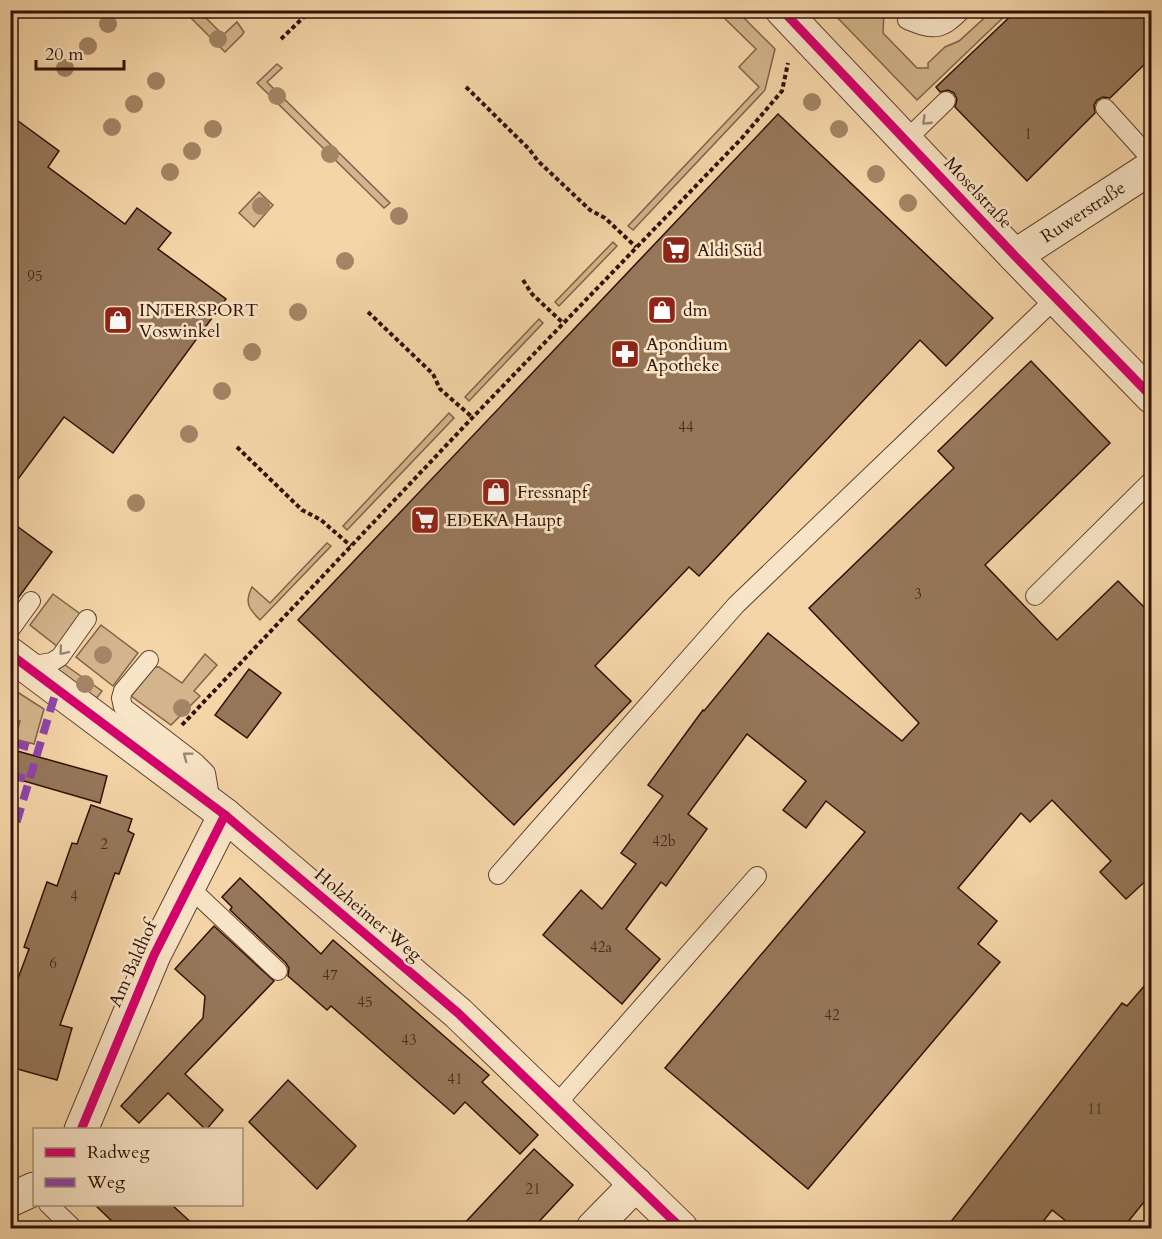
<svg xmlns="http://www.w3.org/2000/svg" width="1162" height="1239" viewBox="0 0 1162 1239" font-family="Cardo,serif">
	<style>
		.green { fill: #d3b48c; stroke: #816249; stroke-width: 1.5 }
		.building { fill: #96775a; stroke: #2f1106; stroke-width: 1.5 }
		.lines { fill: none; stroke-linecap: round; stroke-linejoin: round }
		.service-casing { stroke: #60422e; stroke-width: 20 }
		.minor-casing { stroke: #60422e; stroke-width: 35 }
		.path { stroke: #2f1106; stroke-width: 4; stroke-dasharray: 4.5 3; stroke-linecap: butt }
		.service { stroke: #f8e4c6; stroke-width: 18 }
		.minor { stroke: #f8e4c6; stroke-width: 33 }
		.quiet { stroke: #8e44ad; stroke-width: 8; stroke-dasharray: 15 8; stroke-linecap: butt }
		.cycleway-casing { stroke: #f8e4c6; stroke-width: 13 }
		.cycleway { stroke: #d6006c; stroke-width: 9 }
		.tree { fill: #a38465 }
		.oneway { stroke: #9e8570 }
		.labels { text-anchor: middle; dominant-baseline: central; stroke-width: 5; stroke-linejoin: round; paint-order: stroke }
		.number-label { font-size: 15px; fill: #492a1b }
		.street-label { font-size: 18px; fill: #2f1106; stroke: #f8e4c6 }
		.poi-label { font-size: 18px; fill: #2f1106; stroke: #f8e4c6; text-anchor: start }
	</style>
	<rect width="100%" height="100%" fill="#f5d5a8"/>
	<filter id="stains"><feTurbulence type="fractalNoise" baseFrequency=".00333" numOctaves="4"/><feColorMatrix values="0 0 0 0 .2 0 0 0 0 .09 0 0 0 0 .02 0 0 0 .5 -.17"/></filter>
	<radialGradient id="worn" r=".72"><stop offset=".6" stop-color="#630" stop-opacity="0"/><stop offset="1" stop-color="#630" stop-opacity=".3"/></radialGradient>
	<g class="green">
		<path d="M184 11H199L223 35 237 22 244 32 242 35 225 52Z"/>
		<path d="M717 11H737L775 49 765 90 633 230 628 226 759 87 739 67 756 49Z"/>
		<path d="M831 11H884L883 33 917 68H928V63L945 47 959 41 992 11H1010L917 100Z"/>
		<path d="M277 64 282 68 267 82 390 203 384 208 257 83Z"/>
		<path d="M259 192 273 205 254 227 239 213Z"/>
		<path d="M613 242 617 246 559 306 555 302Z"/>
		<path d="M539 319 543 323 469 401 465 397Z"/>
		<path d="M449 413 454 418 347 530 343 526Z"/>
		<path d="M327 543 331 546 260 620C249 609 244 603 252 587L270 603Z"/>
		<path d="M53 594 83 616 58 647 30 625Z"/>
		<path d="M101 625 138 653 113 686 76 657Z"/>
		<path d="M205 654 217 665 194 691 200 696 171 725 131 696 154 667H159L182 683Z"/>
		<path d="M65 665 102 691 96 699 56 670Z"/>
		<path d="M11 688 44 709 34 744 15 739 20 721 11 718Z"/>
	</g>
	<g class="building">
		<path d="M1017 10H1152V57L1110 98 1103 97 1097 100 1094 105 1095 113 1027 181 955 107 957 99 954 93 948 90 940 92 936 87Z"/>
		<path d="M778 114 993 318 946 366 920 340 699 576 689 567 595 666 631 701 514 825 298 620Z"/>
		<path d="M10 115 59 151 48 167 125 224 137 208 171 233 158 249 226 299 113 453 64 417 10 490Z"/>
		<path d="M1031 361 1110 443 985 565 1057 640 1118 581 1152 615V875L1126 899 1100 872 1111 861 1052 800 1030 822 1021 813 958 888 997 921 978 944 1000 962 808 1189 665 1068 865 832 826 801 806 828 783 810 806 781 747 734 688 814 707 829 666 886 661 882 626 929 660 959 622 1004 543 935 581 890 602 909 636 864 621 853 663 796 648 785 703 710 704 711 768 633 902 741 919 723 809 608 954 468 938 451Z"/>
		<path d="M10 521 52 552 10 609Z"/>
		<path d="M249 669 281 693 247 738 215 715Z"/>
		<path d="M10 749 107 776 100 803 10 777Z"/>
		<path d="M91 805 132 819 128 831 134 834 119 874 115 873 60 1025 72 1028 57 1080 10 1067V1000L29 949 24 947 47 882 57 886 72 843 77 844Z"/>
		<path d="M240 878 321 954 333 940 489 1075 482 1082 538 1135 520 1154 465 1102 454 1114 331 1006 327 1010 288 976 289 968 286 963 230 910 232 907 222 897Z"/>
		<path d="M214 926 274 981 185 1074 223 1110 206 1130 168 1093 139 1123 121 1106 203 1018 205 996 175 969Z"/>
		<path d="M1152 977V1192L1123 1228H1075L1052 1210 1038 1228H946L1122 1003 1127 1006Z"/>
		<path d="M288 1080 356 1146 317 1189 249 1122Z"/>
		<path d="M534 1149 573 1185 533 1228H460Z"/>
		<path d="M94 1204H171L197 1228H119Z"/>
	</g>
	<g class="lines">
		<g class="service-casing">
			<g id="service">
				<path d="M907 20C934 31 941 31 962 10"/>
				<path d="M1105 108 1152 160"/>
				<path d="M905 141 946 101"/>
				<path d="M1035 596 1152 480"/>
				<path d="M10 630 31 601"/>
				<path d="M149 660 123 691 121 698 123 707 196 763 206 773 211 803"/>
				<path d="M28 666 52 662 60 657 87 619"/>
				<path d="M498 875 736 605 1056 298"/>
				<path d="M188 886 278 971"/>
				<path d="M555 1106 757 876"/>
				<path d="M48 1204 73 1228"/>
			</g>
		</g>
		<g class="minor-casing">
			<g id="minor">
				<path d="M782 10 1015 256 1152 397"/>
				<path id="s1" d="M1015 256 1152 167"/>
				<path d="M10 654 225 815 458 1013 681 1228"/>
				<path d="M81 1130 154 955 225 815"/>
				<path d="M10 1200 34 1189"/>
				<path d="M593 1228 636 1184"/>
			</g>
		</g>
		<g class="path">
			<path d="M281 39 311 10"/>
			<path d="M466 87 529 149 538 161 590 210 605 218 636 247"/>
			<path d="M523 280 532 294 563 323"/>
			<path d="M368 312 433 374 440 389 472 417"/>
			<path d="M237 447 302 510 321 520 351 546"/>
			<path d="M182 725 473 417 742 138 782 91 788 63"/>
		</g>
		<use href="#service" class="service"/>
		<use href="#minor" class="minor"/>
		<g class="quiet">
			<path d="M14 743 39 750"/>
			<path d="M10 775 30 780"/>
			<path d="M10 844 57 688"/>
		</g>
		<g class="cycleway-casing">
			<g id="cycleway">
				<path d="M782 10 1015 256 1152 397"/>
				<path d="M10 654 225 815 458 1013 681 1228"/>
				<path d="M81 1130 154 955 225 815"/>
			</g>
		</g>
		<use href="#cycleway" class="cycleway"/>
	</g>
	<g class="tree">
		<circle cx="108" cy="24" r="9"/>
		<circle cx="218" cy="39" r="9"/>
		<circle cx="88" cy="46" r="9"/>
		<circle cx="65" cy="68" r="9"/>
		<circle cx="156" cy="81" r="9"/>
		<circle cx="277" cy="96" r="9"/>
		<circle cx="812" cy="102" r="9"/>
		<circle cx="134" cy="104" r="9"/>
		<circle cx="112" cy="127" r="9"/>
		<circle cx="213" cy="129" r="9"/>
		<circle cx="839" cy="129" r="9"/>
		<circle cx="192" cy="151" r="9"/>
		<circle cx="330" cy="154" r="9"/>
		<circle cx="170" cy="172" r="9"/>
		<circle cx="876" cy="174" r="9"/>
		<circle cx="908" cy="203" r="9"/>
		<circle cx="261" cy="206" r="9"/>
		<circle cx="399" cy="216" r="9"/>
		<circle cx="345" cy="261" r="9"/>
		<circle cx="298" cy="312" r="9"/>
		<circle cx="252" cy="352" r="9"/>
		<circle cx="222" cy="391" r="9"/>
		<circle cx="189" cy="434" r="9"/>
		<circle cx="136" cy="503" r="9"/>
		<circle cx="103" cy="655" r="9"/>
		<circle cx="85" cy="684" r="9"/>
		<circle cx="182" cy="708" r="9"/>
	</g>
	<defs><path id="oneway-chevron" d="M-2-3.5L2.5 0L-2 3.5" fill="none" stroke-width="1.6" stroke-linecap="round" stroke-linejoin="round" transform="scale(1.5)"/></defs>
	<g class="oneway">
		<use href="#oneway-chevron" transform="translate(926 121) rotate(136)"/>
		<use href="#oneway-chevron" transform="translate(63 651) rotate(130)"/>
		<use href="#oneway-chevron" transform="translate(187 756) rotate(-143)"/>
	</g>
	<defs>
		<g id="supermarket-square" transform="scale(1.5)"><rect x="-9" y="-9" width="18" height="18" rx="4" fill="#8f2418" stroke="#f8e4c6"/><path d="M-6-5.5h2.5l.6 2H6L4.5 2H-2.5L-4.4-4H-6ZM-1.5 3.2a1.3 1.3 0 1 0 .1 0ZM3 3.2a1.3 1.3 0 1 0 .1 0Z" fill="#fff"/></g>
		<g id="shop-square" transform="scale(1.5)"><rect x="-9" y="-9" width="18" height="18" rx="4" fill="#8f2418" stroke="#f8e4c6"/><path d="M-5-2.5h2.3a2.7 3.5 0 0 1 5.4 0H5L5.5 6h-11ZM-1.5-2.5h3a1.5 2.3 0 0 0-3 0Z" fill="#fff"/></g>
		<g id="pharmacy-square" transform="scale(1.5)"><rect x="-9" y="-9" width="18" height="18" rx="4" fill="#8f2418" stroke="#f8e4c6"/><path d="M-2-6h4v4h4v4h-4v4h-4v-4h-4v-4h4Z" fill="#fff"/></g>
	</defs>
	<g fill-rule="evenodd">
		<use href="#supermarket-square" x="676" y="250"/>
		<use href="#shop-square" x="662" y="310"/>
		<use href="#shop-square" x="118" y="320"/>
		<use href="#pharmacy-square" x="625" y="354"/>
		<use href="#shop-square" x="496" y="492"/>
		<use href="#supermarket-square" x="425" y="520"/>
	</g>
	<g class="labels">
		<g class="number-label">
			<text x="1028" y="134">1</text>
			<text x="35" y="276">95</text>
			<text x="686" y="427">44</text>
			<text x="918" y="594">3</text>
			<text x="664" y="841">42b</text>
			<text x="104" y="844">2</text>
			<text x="74" y="896">4</text>
			<text x="601" y="947">42a</text>
			<text x="53" y="963">6</text>
			<text x="330" y="975">47</text>
			<text x="365" y="1002">45</text>
			<text x="832" y="1015">42</text>
			<text x="409" y="1040">43</text>
			<text x="455" y="1079">41</text>
			<text x="1095" y="1109">11</text>
			<text x="533" y="1189">21</text>
		</g>
		<g class="street-label">
			<text transform="translate(978 193) rotate(47)">Moselstraße</text>
			<text stroke="none"><textPath href="#s1" startOffset="81">Ruwerstraße</textPath></text>
			<text transform="translate(368 915) rotate(40)">Holzheimer Weg</text>
			<text transform="translate(133 964) rotate(-66)">Am Baldhof</text>
		</g>
		<g class="poi-label">
			<text x="697" y="250">Aldi Süd</text>
			<text x="139" y="310">INTERSPORT<tspan x="139" dy="21">Voswinkel</tspan></text>
			<text x="683" y="310">dm</text>
			<text x="646" y="344">Apondium<tspan x="646" dy="21">Apotheke</tspan></text>
			<text x="517" y="492">Fressnapf</text>
			<text x="446" y="520">EDEKA Haupt</text>
		</g>
	</g>
	<rect width="1162" height="1239" fill="none" stroke="#f5d5a8" stroke-width="36"/>
	<rect x="12" y="12" width="1138" height="1215" fill="none" stroke="#2f1106" stroke-width="3"/>
	<rect x="18" y="18" width="1126" height="1203" fill="none" stroke="#2f1106" stroke-width="1.5"/>
	<rect x="33" y="1128" width="210" height="78" fill="#f8e4c6" stroke="#a89079" stroke-width="1.5"/>
	<rect x="45" y="1148" width="30" height="9" fill="#d6006c" stroke="#a89079" stroke-width="1.5"/>
	<text x="87" y="1158" font-size="18" fill="#2f1106">Radweg</text>
	<rect x="45" y="1178" width="30" height="9" fill="#8e44ad" stroke="#a89079" stroke-width="1.5"/>
	<text x="87" y="1188" font-size="18" fill="#2f1106">Weg</text>
	<path d="M36 60v9h88v-9" fill="none" stroke="#2f1106" stroke-width="3"/>
	<text x="45" y="60" font-size="18" fill="#2f1106" stroke="#f8e4c6" stroke-width="4.5" paint-order="stroke">20 m</text>
	<rect width="100%" height="100%" filter="url(#stains)"/>
	<rect width="100%" height="100%" fill="url(#worn)"/>
</svg>
